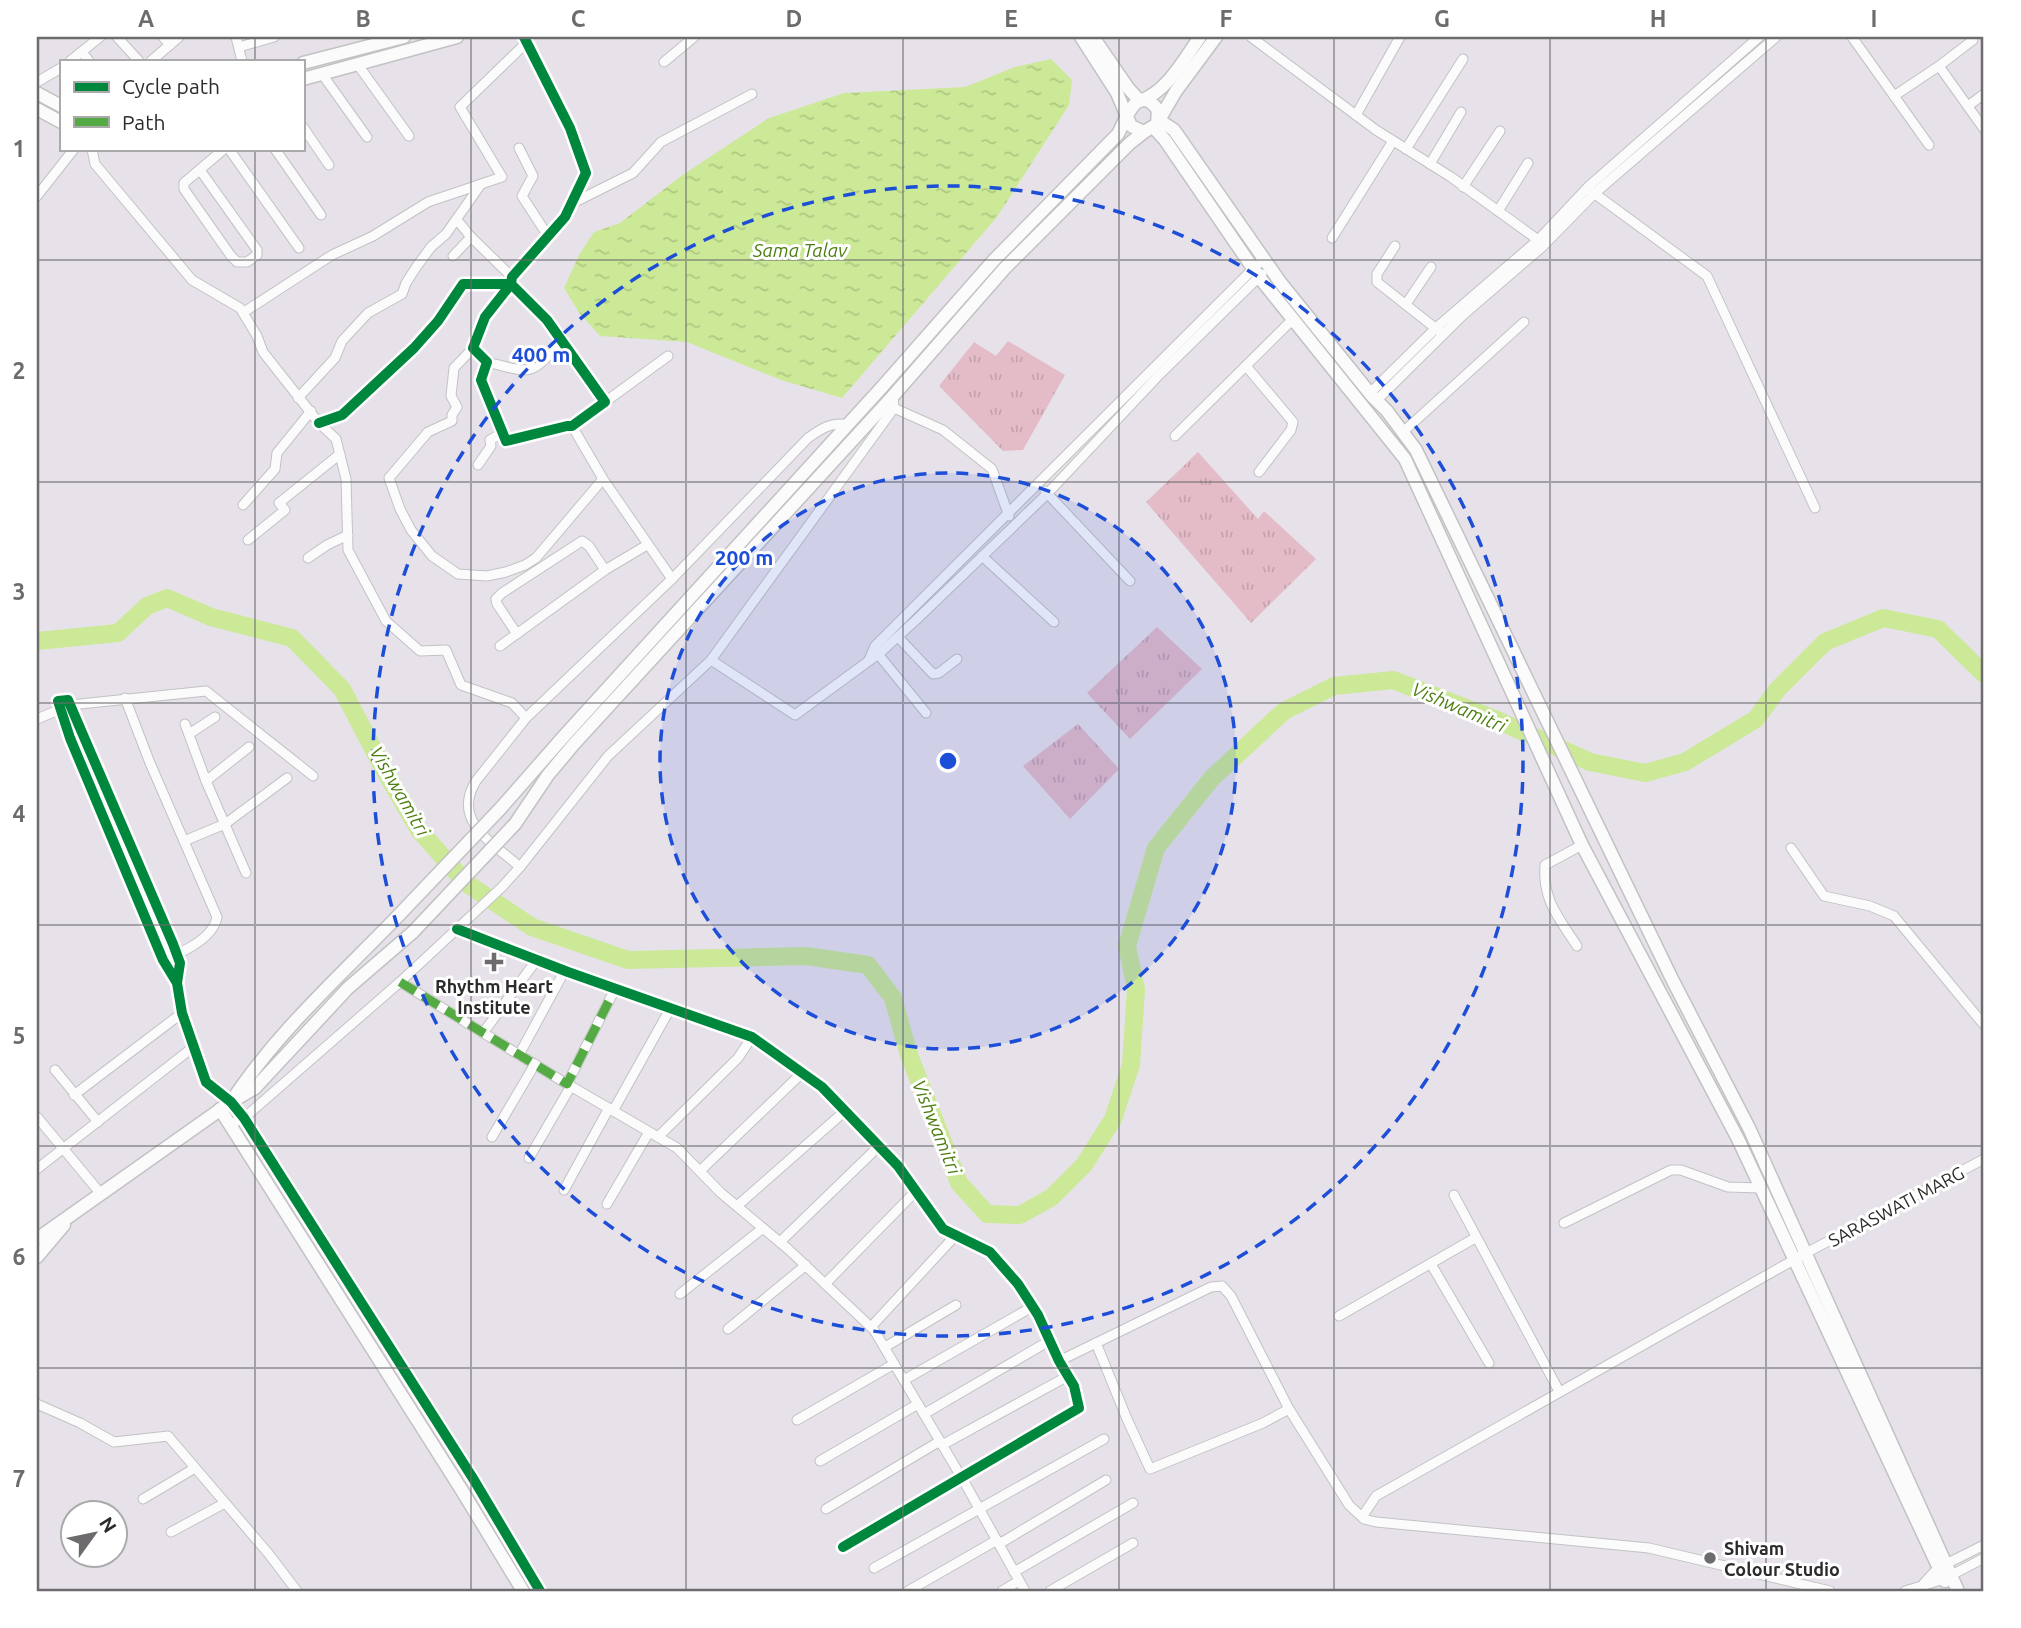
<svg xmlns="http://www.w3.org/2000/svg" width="2021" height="1628" viewBox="0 0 2021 1628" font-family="Ubuntu,sans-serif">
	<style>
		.park { fill: url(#park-tufts) }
		.water { fill: url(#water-ripples) }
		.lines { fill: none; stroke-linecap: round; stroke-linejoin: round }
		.river { stroke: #cbe997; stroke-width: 18 }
		.street-casing { stroke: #c2c2c3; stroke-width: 11 }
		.secondary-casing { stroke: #c2c2c3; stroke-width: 15 }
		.street { stroke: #fbfbfc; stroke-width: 9 }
		.secondary { stroke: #fbfbfc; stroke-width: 12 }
		.secondary-bridge-casing { stroke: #c2c2c3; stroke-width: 15; stroke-linecap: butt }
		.secondary-bridge { stroke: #fbfbfc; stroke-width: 12 }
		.quiet { stroke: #54ab44; stroke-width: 9; stroke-dasharray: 18 9; stroke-linecap: butt }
		.cycleway-casing { stroke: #fff; stroke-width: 15 }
		.cycleway { stroke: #00873e; stroke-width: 10 }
		.grid { fill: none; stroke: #6d6b6e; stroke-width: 2; stroke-opacity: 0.55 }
		.ring { fill: none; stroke: #1d4ed8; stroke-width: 3.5; stroke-dasharray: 12 9 }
		.poi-dot { fill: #6d6b6e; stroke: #fff; stroke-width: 2.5 }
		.labels { text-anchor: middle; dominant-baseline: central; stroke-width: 6; stroke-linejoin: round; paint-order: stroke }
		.poi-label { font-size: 18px; font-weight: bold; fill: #2b2b2b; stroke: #fff }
		.street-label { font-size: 18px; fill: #2b2b2b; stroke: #fff }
		.water-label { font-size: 19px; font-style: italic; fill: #4d7f10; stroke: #fff }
		.centre { fill: #1d4ed8; stroke: #fff; stroke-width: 3.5 }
		.ring-label { font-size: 21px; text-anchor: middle; font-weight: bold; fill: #1d4ed8; stroke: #fff; stroke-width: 6; stroke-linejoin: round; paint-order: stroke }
		.neatline { fill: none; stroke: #6d6b6e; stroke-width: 2.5 }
		.grid-label { font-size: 23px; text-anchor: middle; font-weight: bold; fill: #6d6b6e }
	</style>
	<defs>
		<pattern id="park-tufts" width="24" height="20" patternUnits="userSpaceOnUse" patternTransform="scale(1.75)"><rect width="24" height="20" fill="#e4bcc8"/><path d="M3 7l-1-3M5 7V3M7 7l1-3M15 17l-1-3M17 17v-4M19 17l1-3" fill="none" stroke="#c4a2ac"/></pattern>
		<pattern id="water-ripples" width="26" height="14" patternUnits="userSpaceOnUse" patternTransform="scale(1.75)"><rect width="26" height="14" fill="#cbe997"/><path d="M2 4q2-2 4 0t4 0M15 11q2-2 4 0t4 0" fill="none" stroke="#aec882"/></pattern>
	</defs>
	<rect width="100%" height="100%" fill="#e7e2ea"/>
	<g class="park">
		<path d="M1008 341 1065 375 1023 450 1003 451 939 386 974 342 996 356Z"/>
		<path d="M1198 452 1258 519 1264 511 1316 559 1251 623 1146 502Z"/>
		<path d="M1157 627 1202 669 1130 739 1087 693Z"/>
		<path d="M1078 724 1119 769 1070 819 1023 766Z"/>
	</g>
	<path class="water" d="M1051 59 1072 80 1069 105 997 217 842 398 781 380 687 342 600 336 580 314 564 288 579 255 594 232 620 223 681 176 769 118 844 93 965 87 1015 67Z"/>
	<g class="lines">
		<path class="river" d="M37 641 118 633 147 606 167 598 211 617 292 638 342 689 382 766 419 830 466 883 532 927 628 960 806 956 868 965 893 998 909 1055 959 1183 987 1214 1020 1215 1052 1197 1084 1165 1113 1119 1131 1065 1136 989 1127 946 1156 848 1212 778 1284 711 1334 686 1393 680 1497 720 1590 762 1645 773 1685 762 1756 719 1777 690 1825 642 1883 618 1938 629 1984 674"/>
		<g class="street-casing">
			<g id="street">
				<path d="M117 37 139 61"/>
				<path d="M163 37 170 45"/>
				<path d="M236 37 242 61"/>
				<path d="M1251 37 1376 130 1451 177 1541 242"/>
				<path d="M1852 37 1929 145"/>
				<path d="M239 47 274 37"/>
				<path d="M82 52 89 61"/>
				<path d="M70 61 100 37"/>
				<path d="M151 61 179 37"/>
				<path d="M664 62 694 37"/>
				<path d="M358 65 409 136"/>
				<path d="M1939 66 1973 40"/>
				<path d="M322 74 367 137"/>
				<path d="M37 82 61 68"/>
				<path d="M1894 96 1939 66 1984 129"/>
				<path d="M1968 106 1984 94"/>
				<path d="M1356 115 1400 37"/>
				<path d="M303 127 329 165"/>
				<path d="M519 148 533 176 522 196 548 236"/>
				<path d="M92 149 95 164 192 280 240 308 257 336 263 352 319 423 336 439 346 479 348 550 386 621 420 651 446 650 461 685 512 703 526 718"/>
				<path d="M229 149 299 248"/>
				<path d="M275 149 321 215"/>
				<path d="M1406 149 1463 59"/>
				<path d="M1430 164 1461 112"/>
				<path d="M200 170 257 250V255L247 262H237L231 256 184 189V183L224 149"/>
				<path d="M1463 187 1500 131"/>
				<path d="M1591 191 1707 276 1815 508"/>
				<path d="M37 196 74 149"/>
				<path d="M571 204 633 173 661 142 752 94"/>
				<path d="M1498 211 1528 163"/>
				<path d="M457 220 471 237 512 277"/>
				<path d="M1332 238 1393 141"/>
				<path d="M1395 246 1377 274V282L1439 331"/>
				<path d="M453 256 471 237"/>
				<path d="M1406 304 1431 267"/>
				<path d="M244 312 332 255 373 236 428 202 502 177 460 107 527 42"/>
				<path d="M473 348 454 368 451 396 457 407 452 415V421L428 432 389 478 400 509 411 530 432 556 458 574 487 576 506 572 525 565 536 558 603 479"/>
				<path d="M487 362C535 374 528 376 563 341"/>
				<path d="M1246 366 1293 422 1291 430 1259 472"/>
				<path d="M1370 393 1436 328 1538 240 1588 187 1759 37"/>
				<path d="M298 398 335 358 342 341 368 313 402 294 406 283 417 266 431 247 446 234 479 187"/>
				<path d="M1376 401 1463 315 1542 247 1595 193 1776 37"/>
				<path d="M605 402 668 356"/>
				<path d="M894 408 943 430 992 469 1009 516"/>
				<path d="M319 423 342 415 414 348 438 321 463 284H511L547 320 605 402 572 426H567L506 441 481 380 487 362 473 348 485 317 511 284 512 277 565 217 586 173 570 128 524 37"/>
				<path d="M572 426 603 479 672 579"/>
				<path d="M1403 432 1524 322"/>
				<path d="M1175 436 1293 319"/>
				<path d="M478 465 491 446 490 440 502 433"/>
				<path d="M1045 491 1130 581"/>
				<path d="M243 505 275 469 277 453 311 411"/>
				<path d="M248 540 285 510 279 503 340 454"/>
				<path d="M982 556 1054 622"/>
				<path d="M308 558 327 545 348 535"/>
				<path d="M517 634 497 604 496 599 502 593 582 541 589 546 605 570"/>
				<path d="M898 637 933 674 939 673 957 659"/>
				<path d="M500 646 605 570 647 545"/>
				<path d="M878 654 926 713"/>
				<path d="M711 660 795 715 881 652 916 620 1047 494 1160 374 1262 274"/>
				<path d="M869 660 875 646 1263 259"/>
				<path d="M125 698 150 763 217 917C214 936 189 949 173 956"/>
				<path d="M37 719 70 705 206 691 313 776"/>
				<path d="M185 724 206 781 246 873"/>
				<path d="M189 734 215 717"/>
				<path d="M206 781 249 747"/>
				<path d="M184 841 225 824 287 778"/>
				<path d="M1791 848 1824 896 1870 906 1894 916 1984 1025"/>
				<path d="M520 867C493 843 451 821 476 781L526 718 672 579 808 438C821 429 832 421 848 425"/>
				<path d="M457 929 568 972 752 1037 822 1087 898 1166 943 1229 990 1252 1018 1284 1038 1315 1059 1361 1074 1386 1079 1408 843 1547"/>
				<path d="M1577 946C1559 918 1542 900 1545 865L1582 845"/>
				<path d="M400 982 567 1084 615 989"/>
				<path d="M177 983 163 960 70 738 58 701 68 700 173 944 180 963 177 983 182 1013 192 1048 206 1082 231 1102"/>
				<path d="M483 1033 538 958"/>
				<path d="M519 1055 565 970"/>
				<path d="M55 1070 98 1122"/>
				<path d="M567 1084 677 1148 721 1193 788 1249 874 1330 966 1485 1025 1591"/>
				<path d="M74 1095 182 1013"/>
				<path d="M613 1111 670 1009"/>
				<path d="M37 1117 101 1194"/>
				<path d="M231 1124 244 1118 400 982 502 887 520 867 608 756 711 660 894 408 893 396"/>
				<path d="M492 1137 535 1064"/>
				<path d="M658 1137 738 1058 752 1037"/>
				<path d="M529 1158 571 1086"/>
				<path d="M37 1169 192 1048"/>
				<path d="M700 1171 802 1073"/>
				<path d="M564 1190 609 1108"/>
				<path d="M1454 1195 1559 1391"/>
				<path d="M607 1204 649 1132"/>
				<path d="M737 1206 845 1111"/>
				<path d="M1564 1223 1671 1170H1681L1728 1187 1761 1188"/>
				<path d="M780 1242 879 1146"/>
				<path d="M1431 1264 1489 1363"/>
				<path d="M825 1284 916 1191"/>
				<path d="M680 1294 763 1228"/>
				<path d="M1339 1316 1475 1238"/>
				<path d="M871 1327 955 1236"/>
				<path d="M728 1329 806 1265"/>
				<path d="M1096 1343 1127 1419 1150 1469 1263 1423 1289 1409"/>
				<path d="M885 1347 956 1305"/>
				<path d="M1059 1361 1211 1287 1222 1286 1231 1296 1289 1409 1349 1505 1364 1519 1376 1522 1649 1548 1830 1591"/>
				<path d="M904 1380 1032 1307"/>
				<path d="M37 1404 80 1423 114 1442 168 1436 268 1553 297 1591"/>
				<path d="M924 1414 1049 1341"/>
				<path d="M797 1420 894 1364"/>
				<path d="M942 1445 1068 1376"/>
				<path d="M820 1461 918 1404"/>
				<path d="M143 1499 195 1468"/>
				<path d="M826 1509 940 1441"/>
				<path d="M1362 1517 1376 1496 1806 1253 1984 1159"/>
				<path d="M171 1532 225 1503"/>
				<path d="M999 1544 1106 1480"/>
				<path d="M874 1568 1104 1439"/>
				<path d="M1014 1572 1133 1503"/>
				<path d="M1924 1583 1938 1568 1984 1545"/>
				<path d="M908 1591 997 1540"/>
				<path d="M1002 1591 1019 1581"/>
				<path d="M1050 1591 1133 1543"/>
				<path d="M1905 1591 1944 1579 1984 1558"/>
			</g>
		</g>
		<g class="secondary-casing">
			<g id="secondary">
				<path d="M1093 37 1128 88 1140 101C1168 91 1184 59 1200 37"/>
				<path d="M1216 37 1176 91 1159 120 1174 130 1280 282 1372 396 1387 411 1416 450 1672 979 1749 1128 1958 1591"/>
				<path d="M303 63 404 37"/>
				<path d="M303 79 457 37"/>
				<path d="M37 93 61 106"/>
				<path d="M37 109 61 122"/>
				<path d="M1154 128 1165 140 1259 277 1405 459 1582 845 1738 1139 1945 1581"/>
				<path d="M500 809 565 735 883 386 994 260 1118 134C1126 119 1137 82 1158 110L1157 124 1144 132 1131 126 1117 93 1081 37"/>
				<path d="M515 824 548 775 574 744 893 396 1004 269 1130 143 1144 132"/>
				<path d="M397 917C340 976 276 1033 231 1102L255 1088 348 988 413 932"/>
				<path d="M220 1109 461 1489 523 1591"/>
				<path d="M37 1239 231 1102 244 1118 474 1480 540 1591"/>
				<path d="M37 1257 64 1225"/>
			</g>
		</g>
		<use href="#street" class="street"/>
		<use href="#secondary" class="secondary"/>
		<g class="secondary-bridge-casing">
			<g id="secondary-bridge">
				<path d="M397 917 500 809"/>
				<path d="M413 932 515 824"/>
			</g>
		</g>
		<use href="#secondary-bridge" class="secondary-bridge"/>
		<path class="quiet" d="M400 982 567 1084 615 989"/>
		<g class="cycleway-casing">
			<g id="cycleway">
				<path d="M319 423 342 415 414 348 438 321 463 284H511L547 320 605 402 572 426H567L506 441 481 380 487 362 473 348 485 317 511 284 512 277 565 217 586 173 570 128 524 37"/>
				<path d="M457 929 568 972 752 1037 822 1087 898 1166 943 1229 990 1252 1018 1284 1038 1315 1059 1361 1074 1386 1079 1408 843 1547"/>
				<path d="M177 983 163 960 70 738 58 701 68 700 173 944 180 963 177 983 182 1013 206 1082 231 1102 244 1118 474 1480 540 1591"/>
			</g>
		</g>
		<use href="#cycleway" class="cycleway"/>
	</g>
	<path class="grid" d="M255 37V61M471 37V1591M686 37V1591M903 37V1591M1119 37V1591M1334 37V1591M1550 37V1591M1766 37V1591M255 149V1591M37 260H1984M37 482H1984M37 703H1984M37 925H1984M37 1146H1984M37 1368H1984"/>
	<circle cx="948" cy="761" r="288" fill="#1d4ed8" fill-opacity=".12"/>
	<g class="ring">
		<circle cx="948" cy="761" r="288"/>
		<circle cx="948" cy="761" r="575"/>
	</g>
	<g class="poi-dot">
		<path d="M490.5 951.5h7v7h7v7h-7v7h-7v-7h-7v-7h7z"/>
		<circle cx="1710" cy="1558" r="7"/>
	</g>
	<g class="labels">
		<g class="poi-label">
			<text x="494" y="986">Rhythm Heart<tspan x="494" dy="21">Institute</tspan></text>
			<text x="1724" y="1548" text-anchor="start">Shivam<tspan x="1724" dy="21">Colour Studio</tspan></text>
		</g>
		<g class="street-label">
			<text transform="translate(1896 1206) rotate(-28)">SARASWATI MARG</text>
		</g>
		<g class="water-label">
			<text x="800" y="250">Sama Talav</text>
			<text transform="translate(1459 707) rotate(23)">Vishwamitri</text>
			<text transform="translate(400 791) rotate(60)">Vishwamitri</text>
			<text transform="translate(937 1127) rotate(68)">Vishwamitri</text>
		</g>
	</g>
	<circle cx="948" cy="761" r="10" class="centre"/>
	<g class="ring-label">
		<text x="541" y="362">400 m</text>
		<text x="744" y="565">200 m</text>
	</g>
	<rect width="2021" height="1628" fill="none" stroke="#ffffff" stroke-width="77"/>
	<rect x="60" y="60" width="245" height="91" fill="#ffffff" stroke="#aaaaaa" stroke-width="2"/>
	<rect x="74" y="82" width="35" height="10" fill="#00873e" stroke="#aaaaaa" stroke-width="2"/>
	<text x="122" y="94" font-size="21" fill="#2b2b2b">Cycle path</text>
	<rect x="74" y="117" width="35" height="10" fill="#54ab44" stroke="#aaaaaa" stroke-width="2"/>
	<text x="122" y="130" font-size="21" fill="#2b2b2b">Path</text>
	<g transform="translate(94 1534) rotate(57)"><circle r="33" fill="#ffffff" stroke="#aaaaaa" stroke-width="2"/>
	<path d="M0-5L12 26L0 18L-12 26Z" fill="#6d6b6e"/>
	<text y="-10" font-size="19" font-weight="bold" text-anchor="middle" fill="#2b2b2b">N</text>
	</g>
	<rect x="38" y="38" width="1944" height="1552" class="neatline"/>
	<g class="grid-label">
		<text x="146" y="27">A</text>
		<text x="363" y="27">B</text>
		<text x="578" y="27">C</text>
		<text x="794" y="27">D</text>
		<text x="1011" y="27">E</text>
		<text x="1226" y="27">F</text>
		<text x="1442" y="27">G</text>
		<text x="1658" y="27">H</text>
		<text x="1874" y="27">I</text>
		<text x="19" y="157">1</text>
		<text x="19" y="379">2</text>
		<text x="19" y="600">3</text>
		<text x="19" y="822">4</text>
		<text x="19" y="1044">5</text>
		<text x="19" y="1265">6</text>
		<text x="19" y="1487">7</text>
	</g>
</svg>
